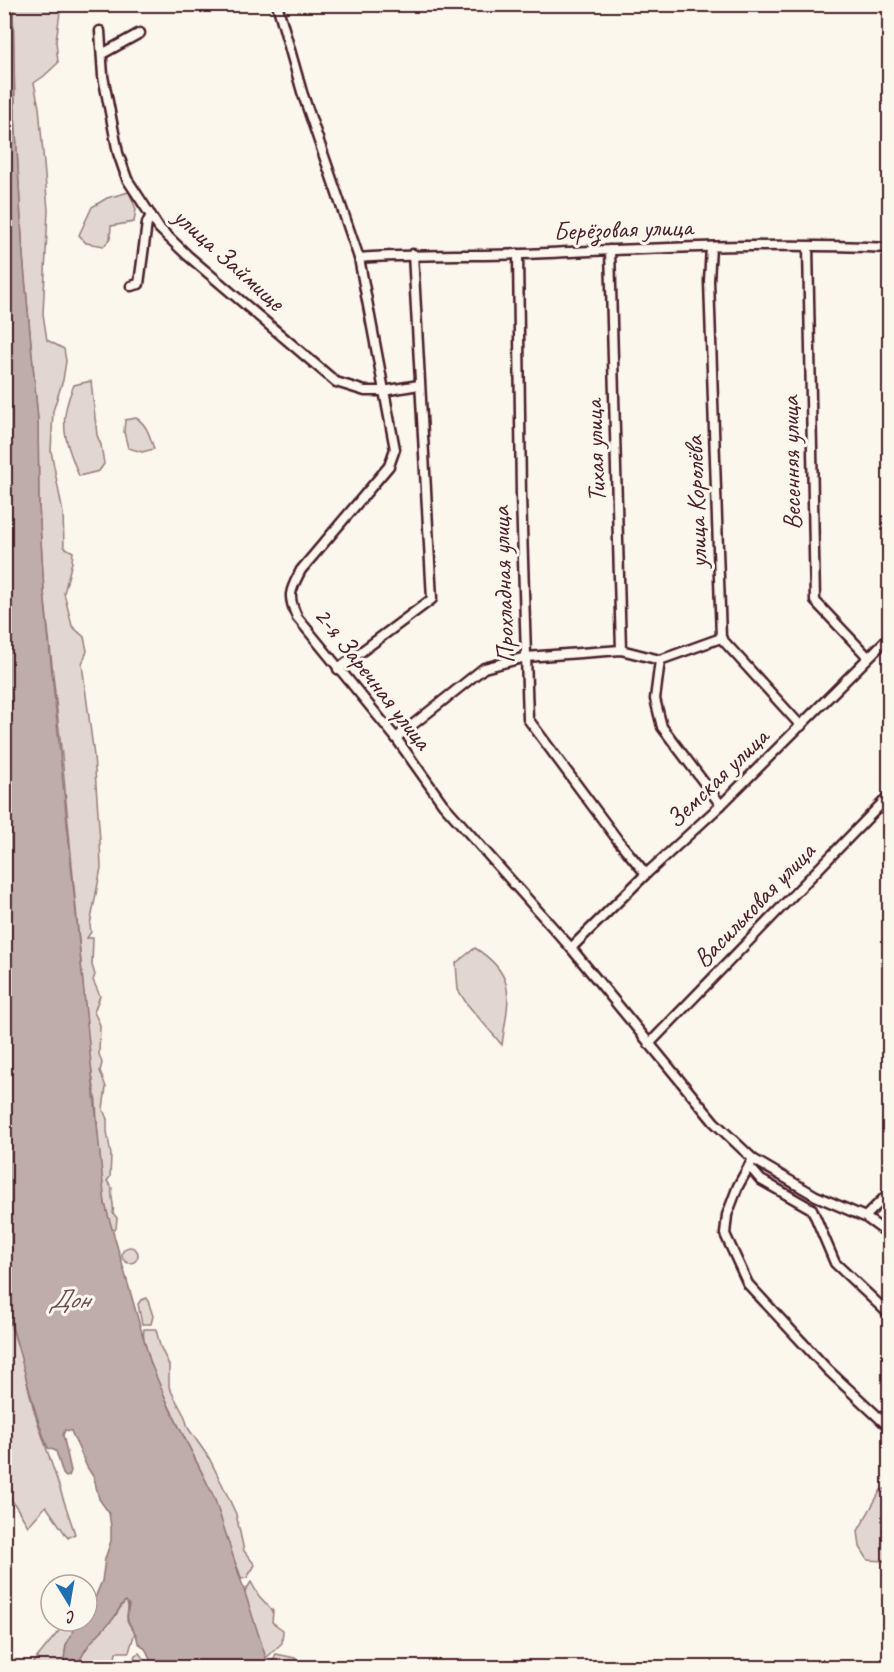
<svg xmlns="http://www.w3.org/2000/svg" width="894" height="1672" viewBox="0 0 894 1672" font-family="Caveat,sans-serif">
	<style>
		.green { fill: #e2d7d0; stroke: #967b7e; stroke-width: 1.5 }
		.water { fill: #bfadaa; stroke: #907477; stroke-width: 1.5 }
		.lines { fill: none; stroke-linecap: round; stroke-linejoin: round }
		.minor-casing { stroke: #4a1f2b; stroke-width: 13 }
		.minor { stroke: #fbf7ec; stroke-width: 8 }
		.labels { text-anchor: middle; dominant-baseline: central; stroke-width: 6; stroke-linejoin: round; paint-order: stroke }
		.street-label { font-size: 26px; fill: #4a1f2b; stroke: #fbf7ec }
		.water-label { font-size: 27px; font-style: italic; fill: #6d4a51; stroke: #fbf7ec }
	</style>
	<rect width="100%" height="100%" fill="#fbf7ec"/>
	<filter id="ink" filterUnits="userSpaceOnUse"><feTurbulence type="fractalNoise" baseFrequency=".0167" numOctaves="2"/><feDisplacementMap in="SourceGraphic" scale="12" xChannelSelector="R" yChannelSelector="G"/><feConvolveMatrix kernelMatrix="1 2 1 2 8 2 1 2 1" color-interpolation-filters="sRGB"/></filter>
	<g filter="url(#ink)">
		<g class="green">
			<path d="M13 5H61L56 41 58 63 44 76 34 83 39 107 48 210 43 314 47 340 64 349 66 361 63 380 53 411 51 451 63 513 64 547 73 552 72 562 64 593 72 626 84 637 87 651 82 664 94 756 100 841 101 868 90 925 91 932 87 938H93L92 965 95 975 93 980 100 996 94 1012 100 1025 99 1054 102 1063 100 1071 106 1087 103 1109 107 1119V1131L111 1155 110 1177 107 1181 112 1188C110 1198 115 1204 113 1213L117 1218 116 1228 115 1230 111 1229 100 1182 96 1101 90 1061 62 756 44 592 39 506 38 420 23 256 15 114Z"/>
			<path d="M129 192 136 209 134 222 111 226 110 239 104 246 86 243 79 235 92 207 107 198Z"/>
			<path d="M91 381 97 435 101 445 104 464 99 471 79 476C65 440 57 422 74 385Z"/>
			<path d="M136 418C147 424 150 437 154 449L142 452 128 448 124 432 125 420Z"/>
			<path d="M475 948C519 976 508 1000 502 1045L467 1004 458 990 456 963Z"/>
			<circle cx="130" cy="1255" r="8"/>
			<path d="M147 1298 153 1316 151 1324H142L138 1304 141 1300Z"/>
			<path d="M4 1305 21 1356 34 1411 75 1534 68 1538 46 1506 28 1526 5 1489Z"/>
			<path d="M144 1329H156L160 1346 169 1365V1387L185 1417 188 1428 209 1458 223 1486 236 1514 244 1551 255 1565 247 1578 241 1579C240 1569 234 1563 231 1554 225 1537 222 1519 215 1501 203 1469 137 1356 144 1329Z"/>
			<path d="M889 1488V1522L883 1530 889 1538V1558L884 1561 868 1560 860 1547 858 1531 881 1490Z"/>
			<path d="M251 1582 259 1596 273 1611 272 1622 283 1630 282 1643 265 1659 241 1598Z"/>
			<path d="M127 1601C132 1617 119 1614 135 1632L129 1652H116L114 1667 78 1668 80 1659 91 1640 113 1619 124 1602Z"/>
			<path d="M70 1621H79L66 1645 63 1667 20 1668 31 1665 62 1627Z"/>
			<path d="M139 1653 148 1664 146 1667H132L135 1655Z"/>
			<path d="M276 1654 295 1658 303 1667 269 1668Z"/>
		</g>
		<path class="water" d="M13 5 15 114 23 256 38 420 39 506 44 592 105 1204 151 1364 170 1409 214 1497 269 1667H152C149 1657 148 1648 138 1643 136 1624 123 1629 129 1605L126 1601C119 1605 118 1614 112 1620 98 1635 83 1647 78 1667H63L66 1645 79 1621H87V1608L94 1600 102 1581 105 1559 111 1541V1527L109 1513 99 1499 94 1478 87 1467 71 1431 65 1430 63 1435 71 1471 69 1476 66 1477 63 1474 56 1451 48 1448C29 1402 22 1352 5 1305L4 5Z"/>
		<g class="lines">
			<g class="minor-casing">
				<g id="minor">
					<path d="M277 4 302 92 359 258 395 449 389 466 301 570C290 591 287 595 297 617L396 738 443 804 571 948 714 1122 753 1159 816 1196 865 1217 890 1235"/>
					<path d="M100 31 103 76 118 153 127 179 159 228 187 255 336 382 365 391H383L419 385"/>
					<path d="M102 54 140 33"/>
					<path d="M711 247 709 281 721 638 801 726"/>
					<path d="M808 247 815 601 868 657"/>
					<path d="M610 250 621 650"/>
					<path d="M518 254 521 496 528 719 617 839 646 874"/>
					<path d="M359 258C413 254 467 256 522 254 644 249 767 242 890 248"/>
					<path d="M131 286 139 284 147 223 151 215"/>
					<path d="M660 660 655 699 662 727 721 805"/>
					<path d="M338 669 432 599 413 254"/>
					<path d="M396 738 484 668 526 657 621 650 660 660 721 638"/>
					<path d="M571 948 646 874 721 805 890 636"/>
					<path d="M649 1044 890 795"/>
					<path d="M753 1159 738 1186 727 1215 725 1234 748 1284 828 1370 890 1428"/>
					<path d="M749 1166 761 1180 812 1209 835 1263 890 1315"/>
					<path d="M865 1217 890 1192"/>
				</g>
			</g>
			<use href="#minor" class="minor"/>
		</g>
	</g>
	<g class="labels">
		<g class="street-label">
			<text transform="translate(623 229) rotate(-2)">Берёзовая улица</text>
			<text transform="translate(229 259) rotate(42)">улица Займище</text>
			<text transform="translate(595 451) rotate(-92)">Тихая улица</text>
			<text transform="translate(791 463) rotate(-91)">Весенняя улица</text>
			<text transform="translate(696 502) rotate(-92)">улица Королёва</text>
			<text transform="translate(503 585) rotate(-92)">Прохладная улица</text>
			<text transform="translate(373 678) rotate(52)">2-я Заречная улица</text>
			<text transform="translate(717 778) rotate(-44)">Земская улица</text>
			<text transform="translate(754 905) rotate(-46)">Васильковая улица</text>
		</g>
		<g class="water-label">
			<text x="69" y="1299">Дон</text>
		</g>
	</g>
	<rect width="894" height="1672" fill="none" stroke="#fbf7ec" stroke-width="24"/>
	<rect x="12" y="12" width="870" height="1648" fill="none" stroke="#4a1f2b" stroke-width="2" filter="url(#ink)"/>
	<g transform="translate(69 1603) rotate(169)"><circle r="28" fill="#fbf7ec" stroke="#b4a19f" stroke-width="1.5"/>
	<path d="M0-4.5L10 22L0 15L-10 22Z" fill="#1f6fb2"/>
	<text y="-9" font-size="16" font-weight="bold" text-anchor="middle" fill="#4a1f2b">С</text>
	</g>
</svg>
